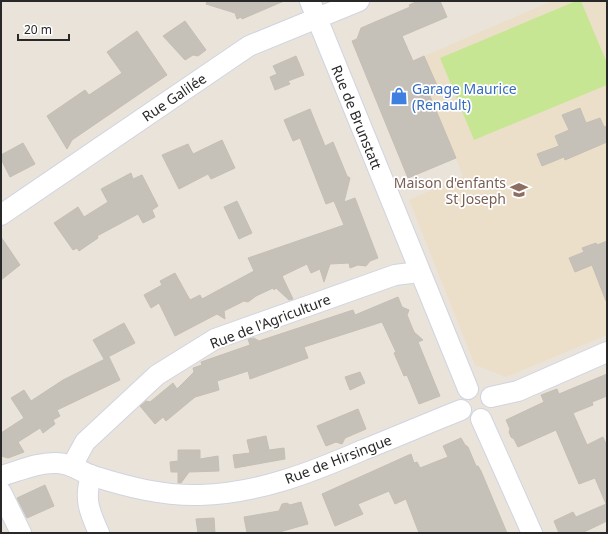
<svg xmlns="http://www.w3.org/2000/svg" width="608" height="534" viewBox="0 0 608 534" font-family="'Noto Sans',sans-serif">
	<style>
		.education { fill: #ecdfca }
		.pitch { fill: #c7e694 }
		.building { fill: #c5c1b9; stroke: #c5beb4 }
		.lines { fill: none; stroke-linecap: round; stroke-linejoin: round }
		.minor-casing { stroke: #d0d4e1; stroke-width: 22 }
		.minor { stroke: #fff; stroke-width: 20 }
		.labels { text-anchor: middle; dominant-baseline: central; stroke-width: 3.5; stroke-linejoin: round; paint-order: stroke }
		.shop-label { font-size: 14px; fill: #366cbe; stroke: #fff; text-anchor: start }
		.street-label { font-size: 14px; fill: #282828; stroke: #fff }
		.education-label { font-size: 14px; fill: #785e54; stroke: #fff; text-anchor: end }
	</style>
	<rect width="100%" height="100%" fill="#eae3da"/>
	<path class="education" d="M552 1H607V335L506 377 475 365 409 200 463 176 430 96 439 92 424 56Z"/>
	<path class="pitch" d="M576 1H581L607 63V85L474 140 440 58Z"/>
	<g class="building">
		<path d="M207 1H284L242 19 241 17 237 19 235 13 206 4Z"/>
		<path d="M418 1H440L447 17 402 36 413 61 424 56 440 92 430 96 456 158 408 178 352 41 357 39 361 28 410 7 409 5Z"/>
		<path d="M185 21 206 50 198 56 193 55 185 60 163 36Z"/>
		<path d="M137 31 167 75 72 140 67 149 47 116 85 90 89 95 122 73 107 52Z"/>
		<path d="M296 56 304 75 288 81 290 84 275 90 270 77 277 74 273 66Z"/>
		<path d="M580 108 586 123 600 118 604 127 607 126V142L565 160 564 157 542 166 537 154 559 146 555 136 569 130 562 115Z"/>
		<path d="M310 109 325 146 333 142 347 176 350 178 344 202 355 198 378 258 370 261 366 266 358 265 350 268 349 263 330 264 324 282 320 269 311 273 307 264 282 276 293 299 289 300 276 288 274 290 273 288 256 296 248 302 244 301 224 311 225 319 217 314 175 336 159 303 151 308 144 295 162 285 160 281 175 273 190 300 200 295 202 299 254 271 248 258 344 225 334 201 326 204 300 138 293 141 284 120Z"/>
		<path d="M222 140 235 168 211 179 208 174 179 189 162 155 188 144 193 154Z"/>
		<path d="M23 143 35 164 10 177 1 159V155Z"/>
		<path d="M131 173 133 179 142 175 158 206 152 210 155 217 143 223 138 214 97 236 98 238 79 251 77 248 73 250 54 223 78 207 84 217 108 202 101 189Z"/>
		<path d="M237 201 252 233 239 239 224 207Z"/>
		<path d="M1 237 20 265 1 280Z"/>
		<path d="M607 241V301H606L592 265 575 272 569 258 584 252 582 248 596 243 597 245Z"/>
		<path d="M398 297 402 307 409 310 407 315 414 332 423 340 418 342 440 396 419 404 407 375 404 376 394 353 396 352 382 322 304 347 308 358 250 379 248 371 217 381 219 390 195 397 166 421 163 417 155 424 140 406 146 401 150 402 173 383 177 389 194 372 193 368 202 365 201 362 250 345 248 339 254 338 259 341 353 310 355 315Z"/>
		<path d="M124 323 135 343 104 359 93 340Z"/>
		<path d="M109 357 120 380 57 410 60 416 53 420 55 424 43 433 40 428 18 442 24 452 8 458 1 456V433L24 418 11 398 24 390 31 401 63 380Z"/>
		<path d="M360 372 365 383 350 390 345 377Z"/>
		<path d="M607 374V396L592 402 593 405 573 413 587 445 603 437 607 446V521L582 533H559L554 521 573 512 576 517 606 504 595 478 579 484 556 430 518 447 514 439 511 437 509 432 510 429 506 420 544 402 541 395 557 389 559 394Z"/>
		<path d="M358 409 366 429 345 438 342 444 336 442 326 446 317 426Z"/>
		<path d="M266 436 269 450 284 448 285 459 235 468 233 455 250 453 247 440Z"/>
		<path d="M461 438 465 445 468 447 476 466H478L481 471 507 533H419L406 499 395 504 389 491 358 504 363 514 335 526 322 494 411 454 414 463 417 462 420 468 448 457 443 446Z"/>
		<path d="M178 450H200V459L218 456 219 471 189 472 181 483H178V472H171L170 462 178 461Z"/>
		<path d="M45 485 54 506 27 518 17 498Z"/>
		<path d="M301 502 308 524 276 533H247L244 517 279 511 282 504 287 503 290 505Z"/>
		<path d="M214 518 215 533H198L196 519Z"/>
	</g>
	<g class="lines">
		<g class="minor-casing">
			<g id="minor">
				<path d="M310 1 468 389"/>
				<path d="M1 215 249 46 359 1"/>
				<path d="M491 397 518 391 607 352"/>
				<path d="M481 419 532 533"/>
				<path d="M72 466 85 442 157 375 215 339 395 275 419 272"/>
				<path d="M91 475C84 499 89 511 99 533"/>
				<path d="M1 476C19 471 38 462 57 463 70 463 81 472 93 476 128 487 163 496 200 495 259 493 310 473 363 450 396 437 428 423 461 410"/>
				<path d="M1 492 21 533"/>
			</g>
		</g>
		<use href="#minor" class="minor"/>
	</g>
	<defs>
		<g id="shop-bare" transform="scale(1.38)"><path d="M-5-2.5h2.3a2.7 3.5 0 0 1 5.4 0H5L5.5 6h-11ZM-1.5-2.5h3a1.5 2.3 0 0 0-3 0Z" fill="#3f7fe0" stroke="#fff" stroke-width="2.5" paint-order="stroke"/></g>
		<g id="school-bare" transform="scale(1.38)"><path d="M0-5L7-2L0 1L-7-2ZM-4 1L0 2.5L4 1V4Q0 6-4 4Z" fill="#8d6e63" stroke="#fff" stroke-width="2.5" paint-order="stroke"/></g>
	</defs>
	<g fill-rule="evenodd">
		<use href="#shop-bare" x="399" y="96"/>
		<use href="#school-bare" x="519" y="190"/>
	</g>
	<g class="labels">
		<g class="shop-label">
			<text x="412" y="88">Garage Maurice<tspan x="412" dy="16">(Renault)</tspan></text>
		</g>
		<g class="street-label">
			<text transform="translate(174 97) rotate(-34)">Rue Galilée</text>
			<text transform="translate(357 117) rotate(68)">Rue de Brunstatt</text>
			<text transform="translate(270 321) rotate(-21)">Rue de l'Agriculture</text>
			<text transform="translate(338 459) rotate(-21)">Rue de Hirsingue</text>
		</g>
		<g class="education-label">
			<text x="506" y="182">Maison d'enfants<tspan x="506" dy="16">St Joseph</tspan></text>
		</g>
	</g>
	<rect width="608" height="534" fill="none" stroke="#282828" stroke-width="4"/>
	<path d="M18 34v6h51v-6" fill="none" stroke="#282828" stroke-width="2"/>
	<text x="24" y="34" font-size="12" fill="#282828" stroke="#ffffff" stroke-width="3" paint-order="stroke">20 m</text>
</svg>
